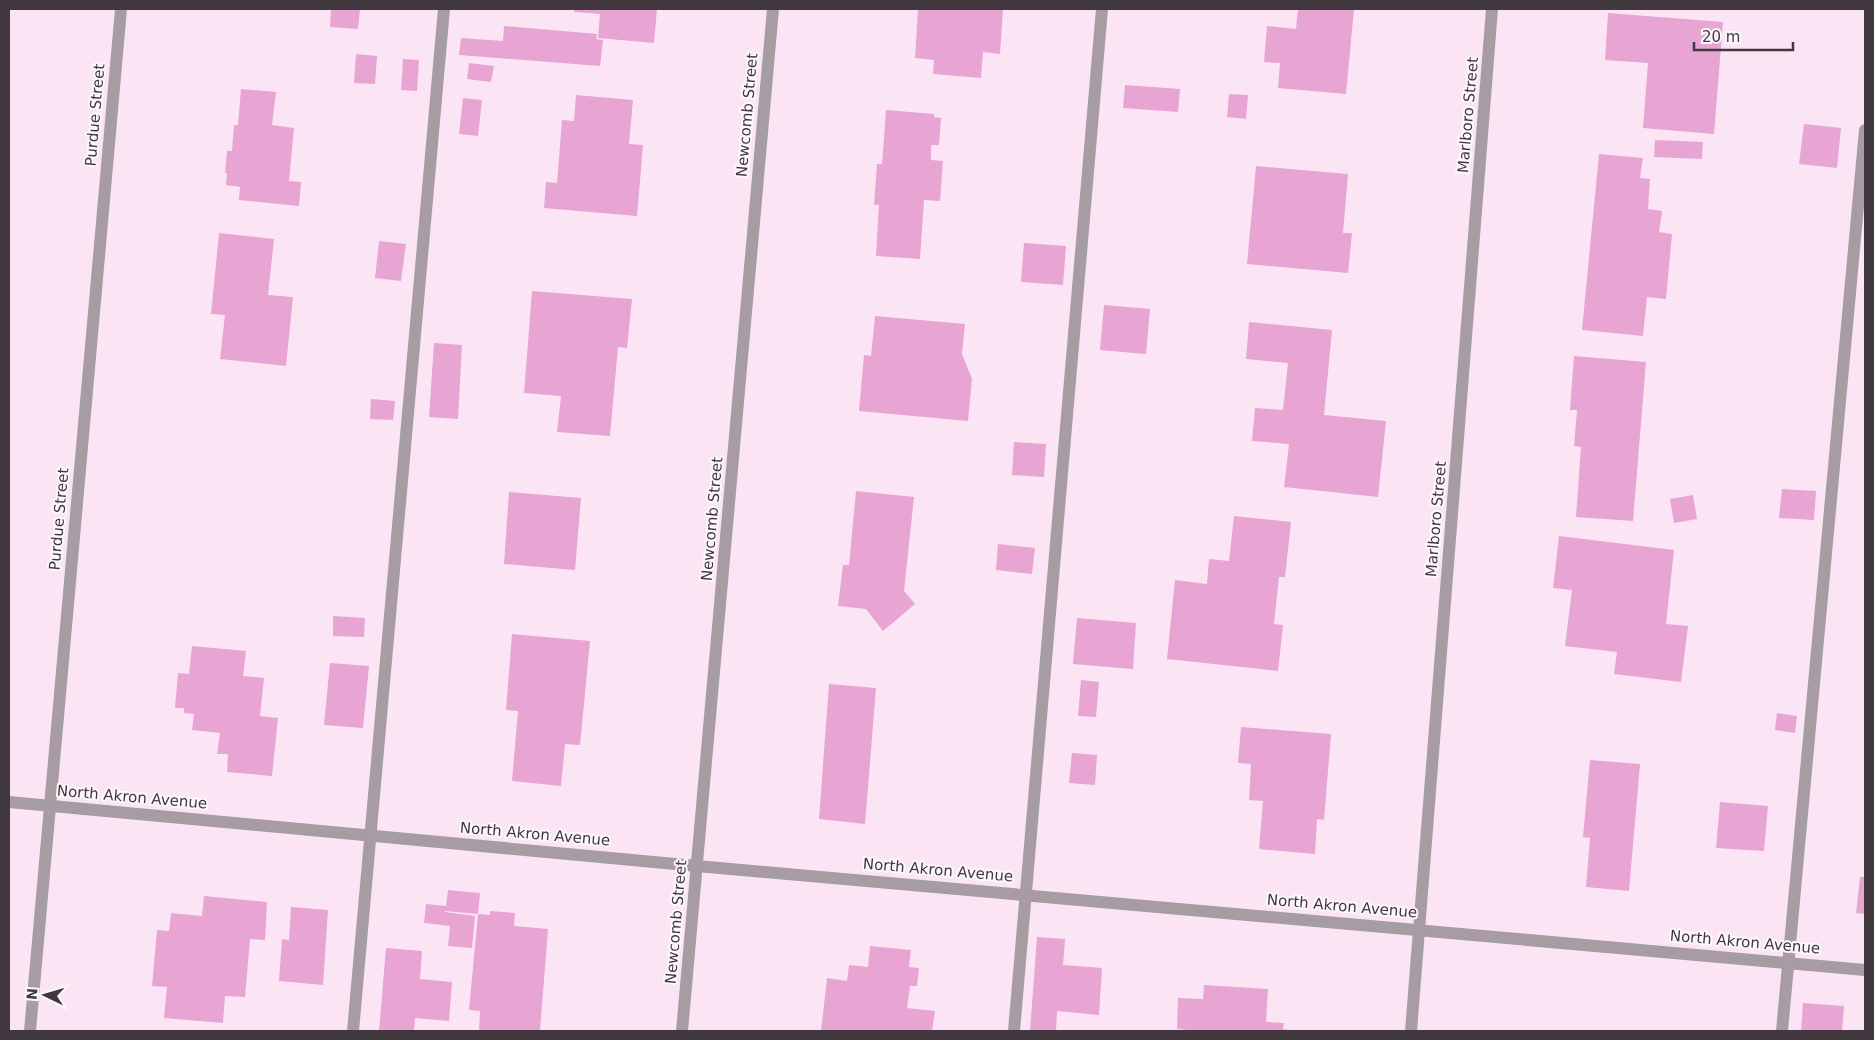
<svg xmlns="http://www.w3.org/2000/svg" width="1874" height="1040" viewBox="0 0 1874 1040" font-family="'DejaVu Sans',sans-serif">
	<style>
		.building { fill: #e8a4d3 }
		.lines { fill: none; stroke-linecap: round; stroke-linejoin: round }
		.minor { stroke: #a69ca2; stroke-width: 12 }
		.labels { text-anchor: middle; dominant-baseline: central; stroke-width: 4; stroke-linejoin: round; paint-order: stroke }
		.street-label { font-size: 15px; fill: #40383e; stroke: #fdf8fb }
	</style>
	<rect width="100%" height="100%" fill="#fbe5f4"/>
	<g class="building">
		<path d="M331 9H360L358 29 330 27Z"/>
		<path d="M575 9H657L654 43 598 38 600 14 574 12Z"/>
		<path d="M918 9H1003L1000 54 983 52 981 78 933 74 934 60 915 58Z"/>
		<path d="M1298 9H1354L1346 94 1278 88 1280 63 1264 62 1267 26 1296 29Z"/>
		<path d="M1608 13 1723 22 1714 134 1643 128 1648 63 1605 60Z"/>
		<path d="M504 26 597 34 596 39 603 40 600 66 459 55 461 38 503 41Z"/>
		<path d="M356 54 377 56 375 84 354 83Z"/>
		<path d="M403 59 419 60 417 91 401 90Z"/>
		<path d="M469 63 494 66 491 82 467 79Z"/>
		<path d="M1125 85 1180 89 1178 112 1123 108Z"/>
		<path d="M241 89 276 92 272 125 294 128 289 181 301 182 299 206 239 200 240 187 226 185 227 173H225L227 151H232L234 125H238Z"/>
		<path d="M1229 94 1248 95 1246 119 1227 117Z"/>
		<path d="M576 95 633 100 629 144 643 145 637 216 544 208 546 182 557 183 562 120 574 121Z"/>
		<path d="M463 98 482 100 478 136 459 134Z"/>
		<path d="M886 110 934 114V117L941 118 939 145H931V160L943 161 940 201 924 200 920 259 876 256 879 205H874L877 164H882Z"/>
		<path d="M1804 124 1841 128 1837 168 1799 164Z"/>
		<path d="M1655 140 1703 142 1702 159 1654 157Z"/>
		<path d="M1599 154 1643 158 1640 178 1650 179 1648 209 1662 211 1659 232 1672 234 1666 299 1647 297 1643 336 1582 330Z"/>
		<path d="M1256 166 1348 174 1343 233H1352L1348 273 1247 264Z"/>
		<path d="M219 233 274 239 268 295 293 297 286 366 220 359 225 315 211 314Z"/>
		<path d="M379 241 406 244 401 281 375 278Z"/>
		<path d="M1024 243 1066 246 1063 285 1021 282Z"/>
		<path d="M532 291 632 299 627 348 618 347 610 436 557 432 561 396 524 393Z"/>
		<path d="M1104 305 1150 309 1146 354 1100 350Z"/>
		<path d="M875 316 965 324 962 354 972 379 968 421 859 411 864 355 871 356Z"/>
		<path d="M1249 322 1332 330 1324 415 1386 421 1378 497 1284 487 1289 444 1252 441 1255 408 1283 410 1288 363 1246 359Z"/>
		<path d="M434 343 462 345 458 419 429 417Z"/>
		<path d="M1574 356 1646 362 1633 521 1576 517 1581 447 1574 446 1577 410H1570Z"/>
		<path d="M371 399 395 401 393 420 370 419Z"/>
		<path d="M1014 442 1046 444 1044 477 1012 475Z"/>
		<path d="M1782 489 1816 491 1814 520 1779 518Z"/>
		<path d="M856 491 914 497 904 591 915 604 883 631 866 609 838 606 843 565H849Z"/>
		<path d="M509 492 581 498 575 570 504 564Z"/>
		<path d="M1693 495 1697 519 1674 523 1670 499Z"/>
		<path d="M1234 516 1291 522 1285 577H1279L1274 624 1283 625 1278 671 1167 659 1175 580 1207 584 1209 559 1229 561Z"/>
		<path d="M1559 536 1674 550 1666 624 1688 626 1681 682 1614 674 1617 652 1565 646 1572 590 1553 588Z"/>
		<path d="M998 544 1035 548 1032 574 996 570Z"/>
		<path d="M333 616 365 618 364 637 333 636Z"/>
		<path d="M1077 618 1136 623 1133 669 1073 664Z"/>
		<path d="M512 634 590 641 580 745 565 744 561 786 512 781 518 711 506 710Z"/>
		<path d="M192 646 246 651 243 676 264 678 260 716 278 718 272 776 227 772 228 754H217L220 733 192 730 194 714 184 713V708H175L178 673 189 674Z"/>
		<path d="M330 663 369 666 363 728 324 725Z"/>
		<path d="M1081 680 1099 682 1096 717 1078 716Z"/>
		<path d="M829 684 876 688 865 824 819 819Z"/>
		<path d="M1777 713 1797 716 1795 733 1775 730Z"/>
		<path d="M1241 727 1331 734 1324 820 1317 819 1315 854 1259 849 1263 801 1249 800 1251 764 1238 763Z"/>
		<path d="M1072 753 1097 755 1095 785 1069 783Z"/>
		<path d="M1590 760 1640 764 1629 891 1586 887 1590 838 1583 837Z"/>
		<path d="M1720 802 1768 806 1764 851 1716 848Z"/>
		<path d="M1860 877H1865V914L1856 913Z"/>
		<path d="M448 890 480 893 478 914 490 915V911L515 913 514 926 548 929 540 1031H479L480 1011 469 1010 478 914 445 911V912L475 916 472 948 448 946 450 926 424 923 426 904 446 906Z"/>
		<path d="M204 896 267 902 265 940 250 939 245 997 225 996 223 1023 164 1018 167 987 152 986 157 930 169 931 171 913 202 916Z"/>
		<path d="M291 907 328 910 323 985 279 981 282 939 289 940Z"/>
		<path d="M1037 937 1065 939 1063 965 1102 968 1099 1015 1057 1011 1056 1031H1030Z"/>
		<path d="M870 946 911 950 909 967 919 968 917 986H910L907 1008 935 1011 932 1031H821L827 978 847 981 849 965 868 967Z"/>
		<path d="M386 948 422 951 420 979 452 982 449 1021 415 1018 414 1031H379Z"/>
		<path d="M1204 985 1268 989 1266 1022 1284 1023 1283 1029 1289 1030V1031H1199L1177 1029 1178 998 1203 999Z"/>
		<path d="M1803 1003 1844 1006 1842 1031H1801Z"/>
	</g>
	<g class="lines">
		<g class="minor">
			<path d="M9 802 697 866 1865 970"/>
			<path d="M30 1031 121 9"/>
			<path d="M353 1031 444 9"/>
			<path d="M682 1031 773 9"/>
			<path d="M1014 1031 1102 9"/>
			<path d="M1411 1031 1492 9"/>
			<path d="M1782 1031 1865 130"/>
		</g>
	</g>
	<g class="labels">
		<g class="street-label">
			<text transform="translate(95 115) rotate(-85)">Purdue Street</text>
			<text transform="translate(747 115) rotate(-85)">Newcomb Street</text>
			<text transform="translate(1468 115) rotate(-85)">Marlboro Street</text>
			<text transform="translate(59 519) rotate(-85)">Purdue Street</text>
			<text transform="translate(712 519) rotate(-85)">Newcomb Street</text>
			<text transform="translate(1436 519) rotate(-85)">Marlboro Street</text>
			<text transform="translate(132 797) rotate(5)">North Akron Avenue</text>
			<text transform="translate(535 834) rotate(5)">North Akron Avenue</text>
			<text transform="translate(938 870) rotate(5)">North Akron Avenue</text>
			<text transform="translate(1342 906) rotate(5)">North Akron Avenue</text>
			<text transform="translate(676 922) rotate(-85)">Newcomb Street</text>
			<text transform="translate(1745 942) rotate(5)">North Akron Avenue</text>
		</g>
	</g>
	<rect width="1874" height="1040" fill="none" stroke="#40383e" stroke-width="20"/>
	<g transform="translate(45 995) rotate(275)" stroke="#fdf8fb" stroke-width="4" paint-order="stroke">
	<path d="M0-4L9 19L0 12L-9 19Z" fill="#40383e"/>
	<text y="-8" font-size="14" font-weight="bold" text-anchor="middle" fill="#40383e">N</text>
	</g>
	<path d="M1694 42v8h99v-8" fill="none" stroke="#40383e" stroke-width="2.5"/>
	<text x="1702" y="42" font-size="15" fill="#40383e" stroke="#fdf8fb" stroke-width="4" paint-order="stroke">20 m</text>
</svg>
